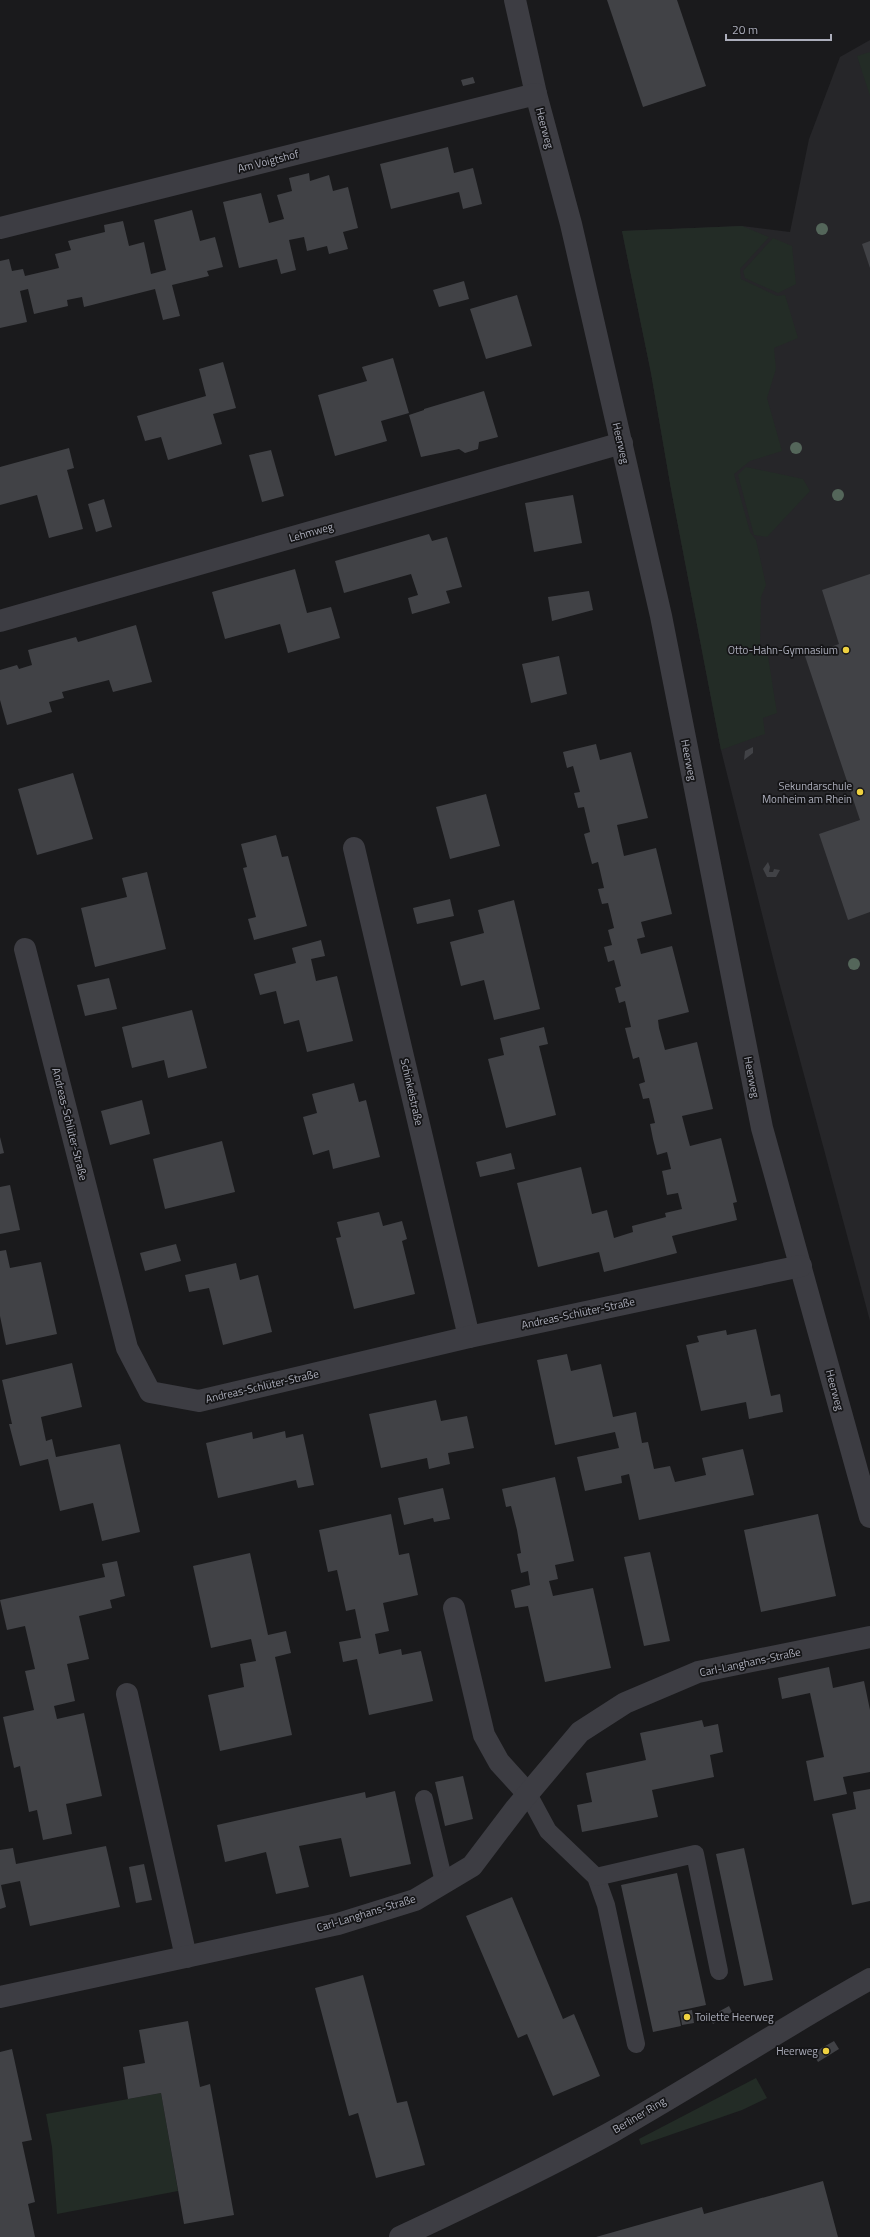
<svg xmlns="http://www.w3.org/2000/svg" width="870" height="2237" viewBox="0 0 870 2237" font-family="'Titillium Web',sans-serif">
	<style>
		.built { fill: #262629 }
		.green { fill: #232c26 }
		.building { fill: #414246 }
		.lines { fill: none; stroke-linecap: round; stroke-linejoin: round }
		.service { stroke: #3d3d43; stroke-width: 18 }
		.minor { stroke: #3d3d43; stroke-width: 22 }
		.tertiary { stroke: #3d3d43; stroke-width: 22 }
		.tree { fill: #54665a }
		.poi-dot { fill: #eed140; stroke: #151517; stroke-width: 1.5 }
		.labels { text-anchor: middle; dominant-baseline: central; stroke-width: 3.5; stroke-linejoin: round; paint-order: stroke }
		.street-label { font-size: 11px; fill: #acaebb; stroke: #151517 }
		.poi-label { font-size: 11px; fill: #acaebb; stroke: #151517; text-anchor: end }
	</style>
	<rect width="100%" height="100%" fill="#1a1a1c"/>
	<path class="built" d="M870 40V1321L778 978 721 750 671 489 651 373 622 231 742 226 790 232 809 139 840 57Z"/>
	<g class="green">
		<path d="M870 52V96L857 56Z"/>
		<path d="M742 226 769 237 740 269 741 279 777 296 785 295 798 338 774 348 776 369 767 398 782 451 750 461 734 474 750 532 756 540 766 585 761 597 760 645 767 650 777 713 763 718 765 734 721 750 671 489 651 373 622 231Z"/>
		<path d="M773 238 792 246 796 284 778 293 745 278 743 271Z"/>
		<path d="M746 467 803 479 810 491 767 537 754 535 738 475Z"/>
		<path d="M756 2078 767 2098 742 2110 641 2145 639 2139Z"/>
		<path d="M161 2093 178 2191 57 2214 52 2147 46 2114Z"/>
	</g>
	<g class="building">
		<path d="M607 0H677L706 86 643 107Z"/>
		<path d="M473 77 475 83 463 86 461 80Z"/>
		<path d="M448 147 454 173 473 168 482 204 463 209 459 192 391 209 380 164Z"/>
		<path d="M309 173 310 181 329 175 333 191 348 187 358 228 343 232 348 249 329 254 327 246 307 251 304 237 289 240 296 270 281 274 277 259 239 268 223 202 261 193 269 223 284 219 277 195 292 191 289 178Z"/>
		<path d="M192 210 200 241 215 237 223 267 207 271 209 276 172 285 180 316 163 320 155 289 84 307 82 297 67 300 68 306 34 314 28 289 20 291 27 322 0 328V261L9 259 12 271 23 269 25 276 59 268 55 254 71 250 68 241 105 232 104 225 123 221 129 246 144 242 151 274 166 270 154 220Z"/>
		<path d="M870 241V268L862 244Z"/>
		<path d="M464 281 469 299 439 307 433 290Z"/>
		<path d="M517 295 532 346 486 359 470 309Z"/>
		<path d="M393 358 409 413 381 421 387 441 335 456 318 395 367 381 362 367Z"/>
		<path d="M223 362 236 408 213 414 222 444 168 460 161 437 145 441 137 416 206 396 199 369Z"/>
		<path d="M484 391 498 437 479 442 478 449 465 453 459 449 421 457 409 415 424 410V409Z"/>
		<path d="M69 448 74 468 67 470 83 529 49 538 37 495 0 505V467Z"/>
		<path d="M271 450 284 496 262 502 249 455Z"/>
		<path d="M573 495 582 543 534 552 525 503Z"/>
		<path d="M104 499 112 527 96 532 88 504Z"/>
		<path d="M429 534 432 541 447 537 462 587 446 591 450 603 412 614 408 598 418 595 411 574 344 593 335 561Z"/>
		<path d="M295 569 307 613 331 607 340 638 288 653 280 624 225 639 212 592Z"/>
		<path d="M870 574V912L848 920 819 834 860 820 805 656 839 644 822 590Z"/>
		<path d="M589 591 593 610 552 621 548 597Z"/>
		<path d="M136 625 152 682 113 692 109 680 62 692 64 698 49 702 52 712 7 725 0 700V670L17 665 19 669 32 665 28 650 76 637 78 642Z"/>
		<path d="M559 656 567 694 531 703 522 664Z"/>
		<path d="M596 744 600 760 631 752 648 818 617 825 624 856 656 848 672 914 641 922 645 937 637 939 641 954 672 946 689 1012 658 1020 659 1028 665 1050 697 1042 713 1109 682 1116 688 1139 690 1146 721 1138 737 1202 733 1203 737 1220 672 1236 677 1253 604 1272 599 1252 538 1267 517 1183 581 1167 592 1214 607 1210 614 1238 633 1232 632 1226 666 1217 665 1213 682 1209 678 1193 667 1195 662 1171 671 1169 667 1152 657 1155 653 1139 650 1124 655 1123 649 1098 643 1099 639 1084 645 1082 639 1057 633 1059 625 1028 631 1027 625 1001 619 1003 615 988 621 986 614 960 608 962 604 947 612 945 608 930 614 928 608 903 602 904 600 897 598 889 604 888 598 862 592 864 584 834 590 832 584 807 578 808 574 793 580 792 573 766 567 768 563 752Z"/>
		<path d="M753 747V753L744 760 745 751Z"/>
		<path d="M73 773 93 839 37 855 18 789Z"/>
		<path d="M486 794 500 846 450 859 436 807Z"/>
		<path d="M276 835 282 857 288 856 307 926 254 940 248 919 256 917 243 868 247 867 241 844Z"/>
		<path d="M768 862 770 867 769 872H773L774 869 780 870 776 877H767L763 869Z"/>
		<path d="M147 872 166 949 95 967 81 908 127 897 122 878Z"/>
		<path d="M450 899 454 916 417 924 413 908Z"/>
		<path d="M514 900 540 1009 494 1020 484 980 461 986 450 942 484 933 478 910Z"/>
		<path d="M321 940 325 956 311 959 316 981 337 976 353 1041 307 1052 299 1020 284 1024 276 991 260 995 254 974 296 963 292 948Z"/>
		<path d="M109 978 117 1009 85 1016 77 985Z"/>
		<path d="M192 1010 207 1068 168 1078 164 1060 132 1068 122 1027Z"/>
		<path d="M544 1027 548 1044 539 1046 556 1115 506 1128 488 1059 504 1055 500 1038Z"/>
		<path d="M354 1083 359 1102 366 1100 380 1157 333 1169 329 1150 313 1155 303 1117 317 1113 312 1094Z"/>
		<path d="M142 1100 150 1134 110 1145 101 1111Z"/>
		<path d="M0 1137 4 1153 0 1154Z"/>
		<path d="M222 1141 235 1192 165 1209 153 1159Z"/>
		<path d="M511 1153 515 1169 480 1177 476 1162Z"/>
		<path d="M10 1185 20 1230 0 1234V1187Z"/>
		<path d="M379 1212 383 1226 402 1221 407 1239 402 1241 415 1294 354 1309 336 1238 341 1237 337 1222Z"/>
		<path d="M176 1244 181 1261 145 1271 140 1253Z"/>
		<path d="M6 1250 10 1268 41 1262 57 1334 6 1345 0 1316V1251Z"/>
		<path d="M236 1263 240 1280 258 1275 272 1332 223 1345 209 1288 189 1292 185 1275Z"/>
		<path d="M756 1329 771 1396 780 1394 783 1412 749 1419 746 1402 701 1411 686 1345 699 1342 697 1336 726 1330 727 1335Z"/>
		<path d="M567 1354 571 1371 601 1364 613 1417 636 1412 642 1443 648 1442 654 1469 670 1466 675 1482 706 1475 702 1458 743 1449 754 1495 639 1520 629 1474 621 1476 622 1483 585 1491 577 1457 619 1448 615 1432 555 1445 537 1360Z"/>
		<path d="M72 1363 82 1407 41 1417 46 1441 52 1439 56 1457 120 1444 140 1532 102 1541 93 1503 60 1511 48 1459 20 1466 9 1424H12L2 1380Z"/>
		<path d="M436 1400 441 1421 467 1416 474 1448 448 1453 450 1464 429 1469 427 1458 381 1468 369 1414Z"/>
		<path d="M285 1431 286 1438 303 1434 314 1485 298 1488 296 1480 218 1498 206 1443 252 1432 253 1439Z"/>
		<path d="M555 1477 574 1561 555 1565 558 1579 549 1581 553 1596 593 1588 611 1668 545 1682 528 1606 515 1608 511 1590 530 1585 528 1571 521 1573 517 1554 521 1553 517 1530 511 1506 506 1507 502 1489Z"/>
		<path d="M443 1488 450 1519 434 1522 433 1518 404 1525 398 1498Z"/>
		<path d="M391 1514 399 1555 409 1553 418 1595 383 1603 389 1631 375 1634 379 1654 401 1649 402 1655 421 1651 433 1701 369 1715 357 1659 343 1662 339 1642 361 1638 355 1609 346 1611 337 1570 328 1572 319 1530Z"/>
		<path d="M818 1514 836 1596 761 1612 744 1530Z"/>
		<path d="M650 1552 670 1641 644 1646 624 1557Z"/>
		<path d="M250 1553 268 1635 286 1631 291 1653 275 1657 292 1735 220 1751 208 1695 244 1687 240 1664 256 1661 251 1639 211 1648 193 1566Z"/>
		<path d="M117 1561 125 1596 110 1600 112 1608 79 1616 89 1659 67 1664 75 1701 54 1706 57 1719 84 1713 102 1796 66 1804 72 1834 43 1840 37 1810 29 1812 20 1766 14 1768 3 1717 34 1710 25 1671 35 1669 25 1626 7 1630 0 1600 105 1577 102 1564Z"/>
		<path d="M829 1667 833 1688 864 1681 870 1710V1772L843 1777 847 1794 814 1801 806 1761 824 1757 810 1693 782 1699 778 1678Z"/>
		<path d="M702 1720 704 1727 718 1724 723 1752 710 1755 714 1777 652 1790 658 1817 582 1832 577 1805 592 1802 586 1773 646 1760 640 1733Z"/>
		<path d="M463 1776 473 1819 445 1826 435 1782Z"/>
		<path d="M870 1789V1901L852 1905 832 1814 856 1809 853 1792Z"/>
		<path d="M395 1791 411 1864 350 1877 341 1838 299 1846 309 1887 276 1894 266 1852 225 1862 217 1825 365 1792 366 1798Z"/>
		<path d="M106 1846 120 1907 30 1926 20 1881 1 1885 6 1907 0 1909V1850L13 1848 16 1864Z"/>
		<path d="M744 1848 773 1980 744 1986 716 1854Z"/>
		<path d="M144 1864 152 1900 136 1903 129 1867Z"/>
		<path d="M677 1873 706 2005 678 2011 681 2026 653 2032 621 1885Z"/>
		<path d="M512 1897 563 2019 574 2014 600 2076 553 2096 527 2034 518 2038 466 1916Z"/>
		<path d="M363 1975 397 2103 407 2101 425 2165 376 2178 358 2113 349 2116 315 1988Z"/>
		<path d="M729 2006 732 2012 713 2024 709 2017Z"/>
		<path d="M692 2010 694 2023 682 2025 680 2012Z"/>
		<path d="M188 2021 200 2087 210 2084 234 2215 184 2224 161 2093 128 2099 123 2067 145 2063 139 2030Z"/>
		<path d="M834 2041 839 2049 818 2062 813 2053Z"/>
		<path d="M12 2049 32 2140 22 2142 35 2202 28 2204 35 2237H0V2052Z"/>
		<path d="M823 2181 838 2237H596L702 2207 704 2214Z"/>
	</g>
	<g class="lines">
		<g class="service">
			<path d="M528 1794 548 1831 596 1877 606 1905 636 2044"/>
			<path d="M424 1799 444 1882"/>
			<path d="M596 1877 695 1854 719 1971"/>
		</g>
		<g class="minor">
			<path d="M515 0 536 94 571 224 661 616 762 1128 870 1517"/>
			<path d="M0 228 536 94"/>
			<path d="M0 621 622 443"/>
			<path d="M354 848 469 1337"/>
			<path d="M25 949 127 1348 150 1392 199 1401 469 1337 801 1266"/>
			<path d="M454 1608 484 1735 499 1762 528 1794"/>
			<path d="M127 1694 186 1957"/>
			<path d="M0 1997 338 1924 415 1900 472 1866 516 1808 580 1732 625 1703 698 1672 870 1637"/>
		</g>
		<path class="tertiary" d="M400 2237C471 2204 543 2170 612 2132 699 2083 782 2028 870 1979"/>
	</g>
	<g class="tree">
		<circle cx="822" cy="229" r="6"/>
		<circle cx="796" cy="448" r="6"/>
		<circle cx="838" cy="495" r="6"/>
		<circle cx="854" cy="964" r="6"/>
	</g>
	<g class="poi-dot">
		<circle cx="846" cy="650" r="4"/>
		<circle cx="860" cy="792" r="4"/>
		<circle cx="687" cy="2017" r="4"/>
		<circle cx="826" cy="2051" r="4"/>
	</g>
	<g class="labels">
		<g class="street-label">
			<text transform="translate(545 128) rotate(75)">Heerweg</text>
			<text transform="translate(268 161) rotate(-14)">Am Voigtshof</text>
			<text transform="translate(621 443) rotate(77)">Heerweg</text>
			<text transform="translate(311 532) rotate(-16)">Lehmweg</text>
			<text transform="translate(689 760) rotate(79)">Heerweg</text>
			<text transform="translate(752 1077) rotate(79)">Heerweg</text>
			<text transform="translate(412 1092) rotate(77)">Schinkelstraße</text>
			<text transform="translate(70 1124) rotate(76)">Andreas-Schlüter-Straße</text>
			<text transform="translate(578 1313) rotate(-12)">Andreas-Schlüter-Straße</text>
			<text transform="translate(262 1386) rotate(-13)">Andreas-Schlüter-Straße</text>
			<text transform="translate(835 1390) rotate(75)">Heerweg</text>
			<text transform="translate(750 1662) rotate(-12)">Carl-Langhans-Straße</text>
			<text transform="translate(366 1913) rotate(-17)">Carl-Langhans-Straße</text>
			<text transform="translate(639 2115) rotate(-31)">Berliner Ring</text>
		</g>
		<g class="poi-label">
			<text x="838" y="650">Otto-Hahn-Gymnasium</text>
			<text x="852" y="786">Sekundarschule<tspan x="852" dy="13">Monheim am Rhein</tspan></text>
			<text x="695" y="2017" text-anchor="start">Toilette Heerweg</text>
			<text x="818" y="2051">Heerweg</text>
		</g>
	</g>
	<path d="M726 34v6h105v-6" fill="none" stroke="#acaebb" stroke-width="2"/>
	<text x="732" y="34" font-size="12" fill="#acaebb" stroke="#151517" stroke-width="3" paint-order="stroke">20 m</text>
</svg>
